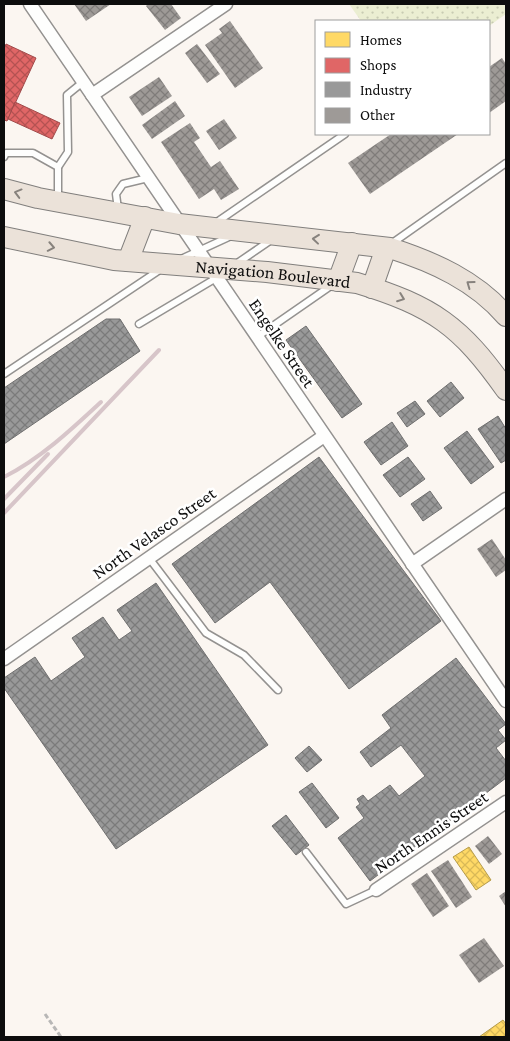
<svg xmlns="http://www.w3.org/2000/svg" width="510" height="1041" viewBox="0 0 510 1041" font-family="'Crimson Pro',serif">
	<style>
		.grass { fill: url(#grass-dots) }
		.homes { fill: url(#homes-cross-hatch); stroke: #b69c4b }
		.shops { fill: url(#shops-cross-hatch); stroke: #a14b4b }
		.industry { fill: url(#industry-cross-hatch); stroke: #6f6f6f }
		.building { fill: url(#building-cross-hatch) }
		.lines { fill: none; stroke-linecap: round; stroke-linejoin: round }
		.service-casing { stroke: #949290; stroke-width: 9 }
		.minor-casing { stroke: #949290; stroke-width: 15 }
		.primary-casing { stroke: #817f7d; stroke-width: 22 }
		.path { stroke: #b8b7b6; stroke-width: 3; stroke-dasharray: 5 2.5; stroke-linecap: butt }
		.service { stroke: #fefefd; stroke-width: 6 }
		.minor { stroke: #fefefd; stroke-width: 12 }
		.primary { stroke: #ebe2d9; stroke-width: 20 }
		.rail { stroke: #d7c5c9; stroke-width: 4 }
		.oneway { stroke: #87827d }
		.labels { text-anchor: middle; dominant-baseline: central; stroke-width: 5; stroke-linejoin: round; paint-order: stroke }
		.street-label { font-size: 18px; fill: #0d0d0d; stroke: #fff }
	</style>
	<defs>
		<pattern id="grass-dots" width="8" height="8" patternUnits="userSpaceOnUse" patternTransform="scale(1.25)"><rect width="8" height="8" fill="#ebeed2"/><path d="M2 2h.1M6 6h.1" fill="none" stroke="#c8cbb3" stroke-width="1.8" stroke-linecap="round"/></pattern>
		<pattern id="homes-cross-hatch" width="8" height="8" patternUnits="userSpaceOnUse" patternTransform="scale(1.25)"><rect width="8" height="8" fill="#ffd966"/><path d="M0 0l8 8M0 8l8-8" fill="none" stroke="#d9b957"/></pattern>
		<pattern id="shops-cross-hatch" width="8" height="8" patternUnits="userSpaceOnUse" patternTransform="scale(1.25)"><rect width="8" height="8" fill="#e06666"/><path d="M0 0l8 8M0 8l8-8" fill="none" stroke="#b45252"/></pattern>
		<pattern id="industry-cross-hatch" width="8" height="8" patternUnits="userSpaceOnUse" patternTransform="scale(1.25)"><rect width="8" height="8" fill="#999"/><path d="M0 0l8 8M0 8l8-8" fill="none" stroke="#7b7b7b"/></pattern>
		<pattern id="building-cross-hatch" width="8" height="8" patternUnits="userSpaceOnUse" patternTransform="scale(1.25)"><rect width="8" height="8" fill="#9e9a97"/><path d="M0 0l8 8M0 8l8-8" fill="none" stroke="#7f7c7a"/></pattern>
	</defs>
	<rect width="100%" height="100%" fill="#fbf6f1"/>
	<path class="grass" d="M349 4H506V14L489 26V21H361Z"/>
	<g class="homes">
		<path d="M469 847 491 880 476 890 453 857Z"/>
		<path d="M503 1020 506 1024V1037H479Z"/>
	</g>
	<g class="shops">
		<path d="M6 44 36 58 7 121 4 120V49Z"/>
		<path d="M15 102 60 123 52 139 8 119Z"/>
	</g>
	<g class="industry">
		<path d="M106 319H120L140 351 4 444V388Z"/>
		<path d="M306 326 362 404 342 418 286 340Z"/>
		<path d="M451 382 464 398 440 417 427 401Z"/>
		<path d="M415 401 425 414 407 427 397 413Z"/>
		<path d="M498 416 506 429V460L501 463 478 429Z"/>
		<path d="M392 422 408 446 381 465 364 442Z"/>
		<path d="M467 431 494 467 471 484 444 448Z"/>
		<path d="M319 457 441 621 349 689 270 582 215 623 172 564Z"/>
		<path d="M408 457 425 479 400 497 383 475Z"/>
		<path d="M430 491 442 508 423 521 411 504Z"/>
		<path d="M156 583 268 745 116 849 4 688V678L35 657 51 681 85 657 72 638 103 617 119 640 132 631 117 610Z"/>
		<path d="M456 658 506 724 498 730 506 740 496 748 506 761V778L370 881 338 838 364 818 356 807 360 804 357 799 363 795 368 801 390 785 399 796 425 776 401 745 371 767 360 752 391 728 382 715Z"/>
		<path d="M309 746 322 760 307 772 295 758Z"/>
		<path d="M312 783 339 818 326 828 299 792Z"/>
		<path d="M286 815 309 845 296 855 272 826Z"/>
	</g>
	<g class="building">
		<path d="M74 4H111L86 21Z"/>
		<path d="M148 4H171L181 18 165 30 146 6Z"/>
		<path d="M230 21 263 68 235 88 205 45 222 33 219 29Z"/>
		<path d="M197 44 220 74 207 83 185 53Z"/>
		<path d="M502 58 506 64V101L489 113V67Z"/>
		<path d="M159 77 172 96 142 116 129 97Z"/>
		<path d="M175 101 185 116 152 139 142 125Z"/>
		<path d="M224 119 237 138 219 150 206 131Z"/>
		<path d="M190 123 200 138 194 142 211 167 220 161 239 189 221 200 214 189 199 199 161 142Z"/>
		<path d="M391 134H458L370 194 348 163Z"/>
		<path d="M492 539 506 560V570L496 577 477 549Z"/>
		<path d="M488 836 502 854 489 864 475 846Z"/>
		<path d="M448 860 472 897 456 908 431 871Z"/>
		<path d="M427 873 449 906 433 917 411 884Z"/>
		<path d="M506 891V907L499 896Z"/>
		<path d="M484 938 504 966 479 983 459 955Z"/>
	</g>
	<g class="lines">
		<g class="service-casing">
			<g id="service">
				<path d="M4 157 6 153H33L58 167V198"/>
				<path d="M58 167 68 152 67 95 83 82"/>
				<path d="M118 209 116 194 123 184 148 178"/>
				<path d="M214 224 345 134"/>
				<path d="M391 244 506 163"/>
				<path d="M181 259 231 236"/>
				<path d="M236 264 271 240"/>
				<path d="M139 324 218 277"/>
				<path d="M257 337 332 285"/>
				<path d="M4 374 161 269"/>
				<path d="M149 558 206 633 244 655 278 690"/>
				<path d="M306 852 346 904 376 890"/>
			</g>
		</g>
		<g class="minor-casing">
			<g id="minor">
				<path d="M30 4 506 701"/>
				<path d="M92 95 226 4"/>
				<path d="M412 564 506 499"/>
				<path d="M4 659 324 436"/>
				<path d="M376 890 506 802"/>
			</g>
		</g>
		<g class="primary-casing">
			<g id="primary">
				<path d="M4 189 38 198 179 224 390 248C434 262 476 281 506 316"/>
				<path id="s1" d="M4 237 114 260 267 272 357 283C433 306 461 326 506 390"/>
				<path d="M128 261 145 217"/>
				<path d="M338 281 352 243"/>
				<path d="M372 288 386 248"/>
			</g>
		</g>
		<path class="path" d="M45 1014 61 1037"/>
		<use href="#service" class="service"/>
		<use href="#minor" class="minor"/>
		<use href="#primary" class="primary"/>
		<g class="rail">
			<path d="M4 477C40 459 72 429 101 402"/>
			<path d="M4 499 48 454"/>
			<path d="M4 513 159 350"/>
		</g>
	</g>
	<defs><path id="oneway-chevron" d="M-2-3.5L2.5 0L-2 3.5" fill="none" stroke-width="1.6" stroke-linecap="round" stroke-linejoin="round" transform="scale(1.25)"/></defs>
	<g class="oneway">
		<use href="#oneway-chevron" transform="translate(18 193) rotate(-165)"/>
		<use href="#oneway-chevron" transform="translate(316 239) rotate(-174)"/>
		<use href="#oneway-chevron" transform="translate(51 247) rotate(11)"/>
		<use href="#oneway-chevron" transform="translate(470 284) rotate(-144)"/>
		<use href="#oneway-chevron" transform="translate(401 298) rotate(21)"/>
	</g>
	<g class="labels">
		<g class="street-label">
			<text stroke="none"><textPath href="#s1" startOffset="272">Navigation Boulevard</textPath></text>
			<text transform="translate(282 343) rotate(56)">Engelke Street</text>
			<text transform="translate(154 533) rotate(-35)">North Velasco Street</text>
			<text transform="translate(431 832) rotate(-34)">North Ennis Street</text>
		</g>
	</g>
	<rect width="510" height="1041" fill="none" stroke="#0d0d0d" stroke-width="10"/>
	<rect x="315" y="20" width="175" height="115" fill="#ffffff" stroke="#9e9e9e"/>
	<rect x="325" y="32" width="25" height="15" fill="#ffd966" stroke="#9e9e9e"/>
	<text x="360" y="45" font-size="15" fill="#0d0d0d">Homes</text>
	<rect x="325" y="58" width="25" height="15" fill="#e06666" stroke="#9e9e9e"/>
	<text x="360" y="70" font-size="15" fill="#0d0d0d">Shops</text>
	<rect x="325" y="82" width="25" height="15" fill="#999999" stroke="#9e9e9e"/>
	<text x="360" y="95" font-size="15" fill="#0d0d0d">Industry</text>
	<rect x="325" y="108" width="25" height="15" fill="#9e9a97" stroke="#9e9e9e"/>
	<text x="360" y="120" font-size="15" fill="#0d0d0d">Other</text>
</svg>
